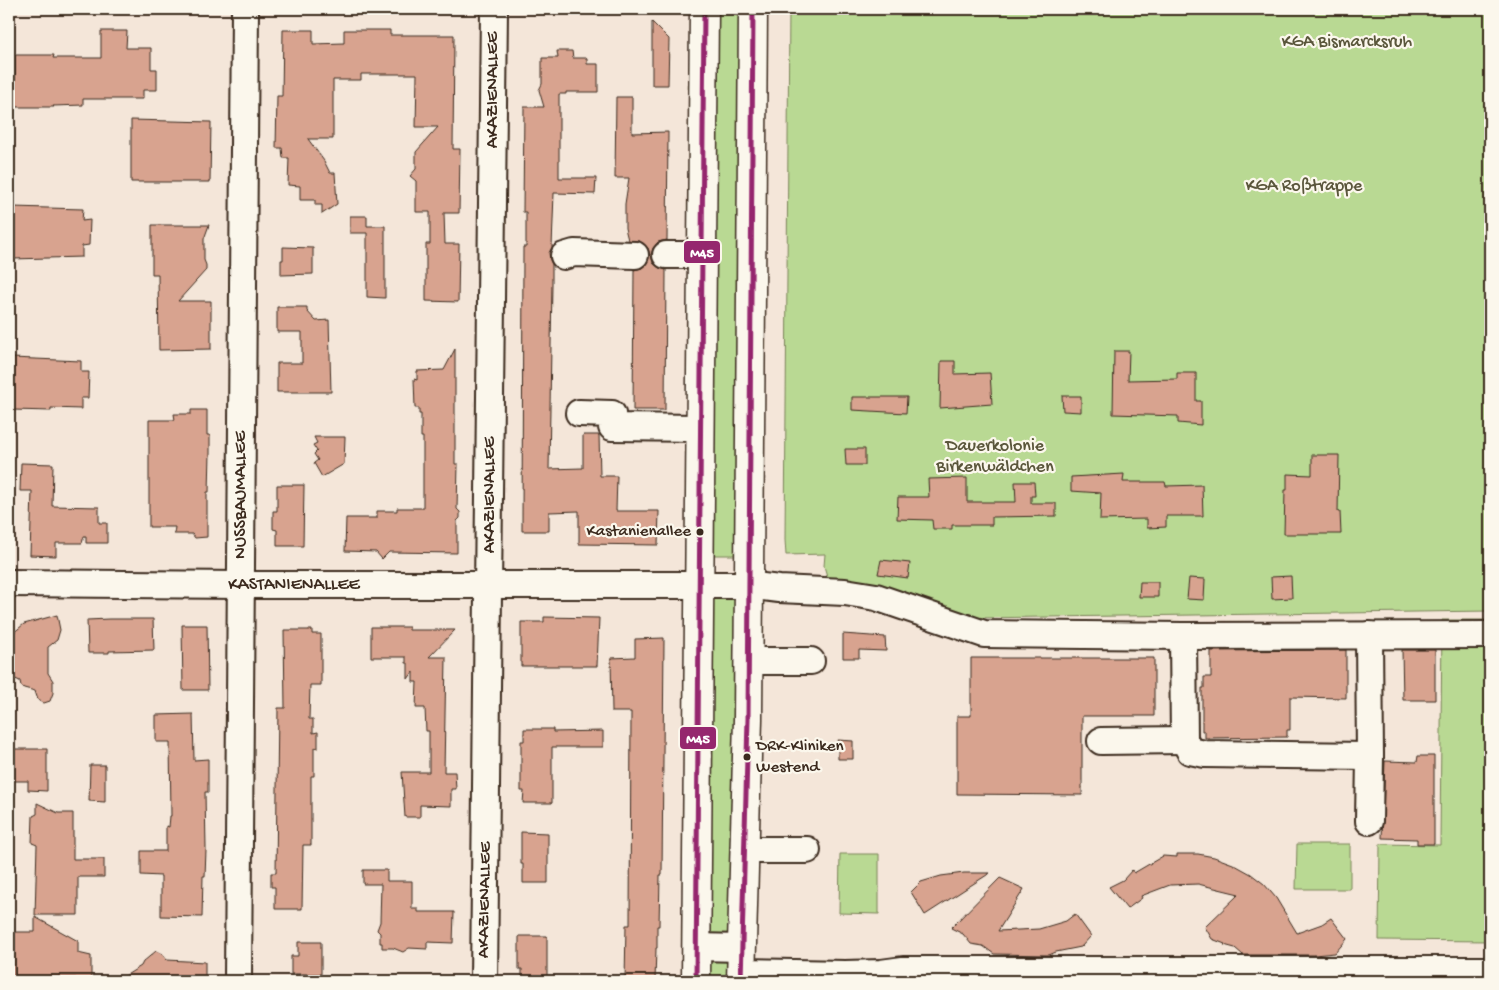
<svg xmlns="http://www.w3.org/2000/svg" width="1499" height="990" viewBox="0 0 1499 990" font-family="'Gochi Hand',sans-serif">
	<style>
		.green { fill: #b9d993; stroke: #7a8258 }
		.building { fill: #d8a38f; stroke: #3b2a1e }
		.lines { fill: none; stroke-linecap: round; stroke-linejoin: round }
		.minor-casing { stroke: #3b2a1e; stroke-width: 30 }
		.major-casing { stroke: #3b2a1e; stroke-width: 31 }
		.minor { stroke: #fbf7ec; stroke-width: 26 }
		.major { stroke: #fbf7ec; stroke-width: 28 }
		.bus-1-casing { stroke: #fbf7ec; stroke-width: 9 }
		.bus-1 { stroke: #95276e; stroke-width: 5 }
		.bus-dot { fill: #3b2a1e; stroke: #fbf7ec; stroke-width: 2 }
		.labels { text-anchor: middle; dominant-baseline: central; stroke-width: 4.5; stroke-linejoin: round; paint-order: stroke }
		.bus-label { font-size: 17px; fill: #3b2a1e; stroke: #fbf7ec; text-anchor: end }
		.park-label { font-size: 18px; fill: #5a563b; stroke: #fbf7ec }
		.street-label { font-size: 18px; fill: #3b2a1e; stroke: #fbf7ec }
		.line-badge { stroke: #fbf7ec; stroke-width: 2 }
		.badge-label { font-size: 14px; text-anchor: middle; font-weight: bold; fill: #fff }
	</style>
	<rect width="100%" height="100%" fill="#f4e6d9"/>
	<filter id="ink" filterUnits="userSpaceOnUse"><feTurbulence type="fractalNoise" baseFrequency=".02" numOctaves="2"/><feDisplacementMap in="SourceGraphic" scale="10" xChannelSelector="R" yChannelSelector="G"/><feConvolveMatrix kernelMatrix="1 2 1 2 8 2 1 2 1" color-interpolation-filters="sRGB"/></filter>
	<g filter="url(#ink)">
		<g class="green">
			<path d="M713 9H744L740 555H710Z"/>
			<path d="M789 9H1490V611L974 618 829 583 824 566 825 554 786 555 785 540Z"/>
			<path d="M713 598H738L733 935 709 938 708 602Z"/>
			<path d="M1442 620H1490V941L1379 940 1380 844 1440 845Z"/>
			<path d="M1297 844H1350V889H1296Z"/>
			<path d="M840 854H879V914L839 913Z"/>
			<path d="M729 957 732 981H706L707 958Z"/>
		</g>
		<g class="building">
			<path d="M652 22 669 39 668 85H652Z"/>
			<path d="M283 30H313V44L344 43V30H390V35H454L453 149H460L459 213H444L445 244H459L458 302 426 301V244H430V212H416V181L410 176 416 169V152L438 127H416L417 74H361V80H333V139H308L324 161 330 173H335L337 204 322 214V205H315V200H300V186L288 185 289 158H283L282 148H276L277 96H282Z"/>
			<path d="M101 31H127L126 48H151V69H157V90H143V99H83V105L53 106 54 107H15V55H54L53 58H101Z"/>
			<path d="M557 51H572L573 58H587V64H598V92H566V94H559V178H596L595 194 554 193 552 247 549 253 550 260 552 264V284L549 469 583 468V435H599L600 476H617L616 511H659L658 545 579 544V511L549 512V531H522L523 247H526V212H523L524 107H544L539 90 542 84V58H558Z"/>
			<path d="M616 97H632V133L668 132 667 240 658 242 653 248 651 255 653 263 659 268 666 270 665 410H633L634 270 642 268 647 263 650 255 648 248 643 243 628 240 625 228V204L629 178H615Z"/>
			<path d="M131 120 211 122 210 182H131Z"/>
			<path d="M13 207 83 209 82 221 90 220 89 245 82 246V257L13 259Z"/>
			<path d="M350 216H367V226H385V298L367 297V233H350Z"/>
			<path d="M152 225H209L204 239V260L206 265V270L178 301H211V349L159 350 158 274H152Z"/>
			<path d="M283 247 313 248V274L281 275V260H283Z"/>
			<path d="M277 307H307V311L316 321 329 320 331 392H277V363H302V332H277Z"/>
			<path d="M455 349V464H458L457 509 460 512V518L457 521V553L389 552 382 559 376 552 345 551 346 518H377V511H397V508H423V437H421V414H419V408H415L414 379 417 380V371L444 370Z"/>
			<path d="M1114 351H1129L1128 380 1177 379V373H1196V401H1201V425L1178 423V416L1113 414Z"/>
			<path d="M12 358 81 361V372H89L88 398H81V409L51 408V411L13 410Z"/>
			<path d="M941 361H955V374L990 373 992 404 940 408Z"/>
			<path d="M1062 396H1081V412L1063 411Z"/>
			<path d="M852 397H907L906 413 852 410Z"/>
			<path d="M191 410H207V435H210V453L209 492H207V537L195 538 192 534H174L175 527H149V420H175L174 414H191Z"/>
			<path d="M314 437H345L344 464 322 477 314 463 318 460 314 454 317 451 313 445 317 443Z"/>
			<path d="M845 449H865V465H846Z"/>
			<path d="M1312 455H1339L1338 512H1340L1341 534H1284L1285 490H1287V474L1312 475Z"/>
			<path d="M21 463 53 464 52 506 99 507V523H107V543H86V536H84L82 543H56V556L30 555 32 491H20Z"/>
			<path d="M1124 474 1123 482H1165L1166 486 1202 485 1203 516H1166V527L1147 528V519L1100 520 1101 493 1071 491V477Z"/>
			<path d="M967 478V502H1016L1015 482H1034L1035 496H1031V503H1056V516L992 517V525H952V529H933L932 520 897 519 898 497H929L928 479Z"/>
			<path d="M277 485H304L303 546H277V530L273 529V511H277Z"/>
			<path d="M881 560 910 563 908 578 878 574Z"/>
			<path d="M1291 576 1292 598 1272 599 1271 577Z"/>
			<path d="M1189 578 1205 579 1204 600 1187 599Z"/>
			<path d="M1140 582H1158V597H1139Z"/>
			<path d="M57 615 60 630 57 640 48 647V673L53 681V693L50 701 44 703 38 700 35 691 24 688 21 686 20 681 13 678 9 670 10 648 13 647 12 634 24 624Z"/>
			<path d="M544 617 599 618 597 666H521V622H544Z"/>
			<path d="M109 619H153L154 650 109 651V653H88L87 620Z"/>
			<path d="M182 625H207L208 690H183Z"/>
			<path d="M371 627H409V630H455L429 657H446L444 772H455L456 789H451V806L420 805V817H405L402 772H429V731H426L425 708H416L417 682H413V672L408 679V663H406V657H371Z"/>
			<path d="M284 630H312V634H321V685H310L309 719H313V733L318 732V748L314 747V776H311V845H303L302 909H275V887H271V873H276L278 708H285Z"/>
			<path d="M843 634 885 637 886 651 859 650V658H843Z"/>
			<path d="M664 638 662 875H660L659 926H657V948H656L655 981H625L626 925H630L631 712H612L611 658 635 657V639Z"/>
			<path d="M1346 650V698L1290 697V730H1287V737L1205 738V731H1202V688H1204V677H1211V651Z"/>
			<path d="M1402 650H1435V700H1403Z"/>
			<path d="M971 658H1154V716H1082V795L957 794V716H971Z"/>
			<path d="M193 714 194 760 208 759V792H205L206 850 205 876H203L202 917 161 916V876L141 875V851H166V826L169 827 170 816H171L170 742H156V715Z"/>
			<path d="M524 729H553V732L603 731V747H552V803H523L524 791H521V741H524Z"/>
			<path d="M838 740 853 741V759H838Z"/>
			<path d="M9 749H47V791L28 790V781H13V767L9 765Z"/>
			<path d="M1418 756H1434V844H1417V839L1382 838 1385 761 1417 762Z"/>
			<path d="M90 765H105V802L89 801Z"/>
			<path d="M37 803 58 813H73V859H104V877H78V915H35L37 845 32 843 33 816 37 814Z"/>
			<path d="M521 832 548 833V883H523V864H521Z"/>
			<path d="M1177 854H1198L1214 857 1233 864 1251 874 1264 884 1276 898 1297 933 1322 924 1331 918 1347 939 1335 953 1314 955H1243L1235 948 1224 945 1225 944 1212 939 1205 927 1239 894 1198 884 1170 885 1141 896 1142 898 1127 909 1109 887 1123 880 1132 870 1134 873 1163 856 1177 857Z"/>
			<path d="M363 870H387V881H412V909H418V912H454L453 943 427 942V949L409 948 403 952 393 948H382V943H380V933L377 930 380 922 381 884H363Z"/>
			<path d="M964 873H990L925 915 911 892 921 882 941 876Z"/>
			<path d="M1000 878 1024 889 998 931 1039 929 1066 921 1075 914 1091 936 1081 947 1056 952 1049 955 994 954 983 946 971 944 963 934 951 928Z"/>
			<path d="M35 917 78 941V953L91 956V981H76V978H47V981H12V932H35Z"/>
			<path d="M519 936H547V981H522V969H519Z"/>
			<path d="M298 942H321V974H291V956H298Z"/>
			<path d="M156 951 162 954 167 960 205 962V981H117L141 966 143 962Z"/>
		</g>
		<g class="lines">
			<g class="minor-casing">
				<g id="minor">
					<path d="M666 255H702"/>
					<path d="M564 256 574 253 635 255"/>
					<path d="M579 413 612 414V427L701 428"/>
					<path d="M9 583 241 585H748L779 589 845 592 876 597 984 634 1183 636 1490 635"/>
					<path d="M1183 636 1184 740 1190 751 1205 754 1370 756"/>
					<path d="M748 661H811"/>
					<path d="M1101 741 1184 740"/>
					<path d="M1369 821 1370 756 1369 635"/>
					<path d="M744 850H807"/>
					<path d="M696 947 742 948"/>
					<path d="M741 972 845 974 881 973 903 970H1490"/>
					<path d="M238 981 245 9"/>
					<path d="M484 981 494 9"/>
				</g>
			</g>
			<g class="major-casing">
				<g id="major">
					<path d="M696 981 704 9"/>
					<path d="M741 981 748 719 753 9"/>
				</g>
			</g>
			<use href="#minor" class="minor"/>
			<use href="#major" class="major"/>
			<g class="bus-1-casing">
				<g id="bus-1">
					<path d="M696 981 704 9"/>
					<path d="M741 981 748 719 753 9"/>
				</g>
			</g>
			<use href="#bus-1" class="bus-1"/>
		</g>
	</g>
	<g class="bus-dot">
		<circle cx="700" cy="532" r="4.5"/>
		<circle cx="747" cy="757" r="4.5"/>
	</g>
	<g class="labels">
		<g class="bus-label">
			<text x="691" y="532">Kastanienallee</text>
			<text x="756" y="747" text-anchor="start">DRK-Kliniken<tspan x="756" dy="21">Westend</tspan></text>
		</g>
		<g class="park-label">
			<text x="1347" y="42">KGA Bismarcksruh</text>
			<text x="1304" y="186">KGA Roßtrappe</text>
			<text x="995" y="446">Dauerkolonie<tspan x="995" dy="21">Birkenwäldchen</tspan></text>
		</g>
		<g class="street-label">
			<text transform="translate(493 90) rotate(-90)">AKAZIENALLEE</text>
			<text transform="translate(241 495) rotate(-90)">NUSSBAUMALLEE</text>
			<text transform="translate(490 495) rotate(-90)">AKAZIENALLEE</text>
			<text x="294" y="585">KASTANIENALLEE</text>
			<text transform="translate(485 900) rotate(-89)">AKAZIENALLEE</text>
		</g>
	</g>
	<g class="line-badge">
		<rect x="683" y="240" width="38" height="24" rx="5" fill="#95276e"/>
		<rect x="679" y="726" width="38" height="24" rx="5" fill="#95276e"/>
	</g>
	<g class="badge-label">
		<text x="702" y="257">M45</text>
		<text x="698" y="743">M45</text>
	</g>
	<rect width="1499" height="990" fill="none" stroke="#fbf7ec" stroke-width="30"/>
	<rect x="15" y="15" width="1469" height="960" fill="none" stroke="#3b2a1e" stroke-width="2" filter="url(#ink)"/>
</svg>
